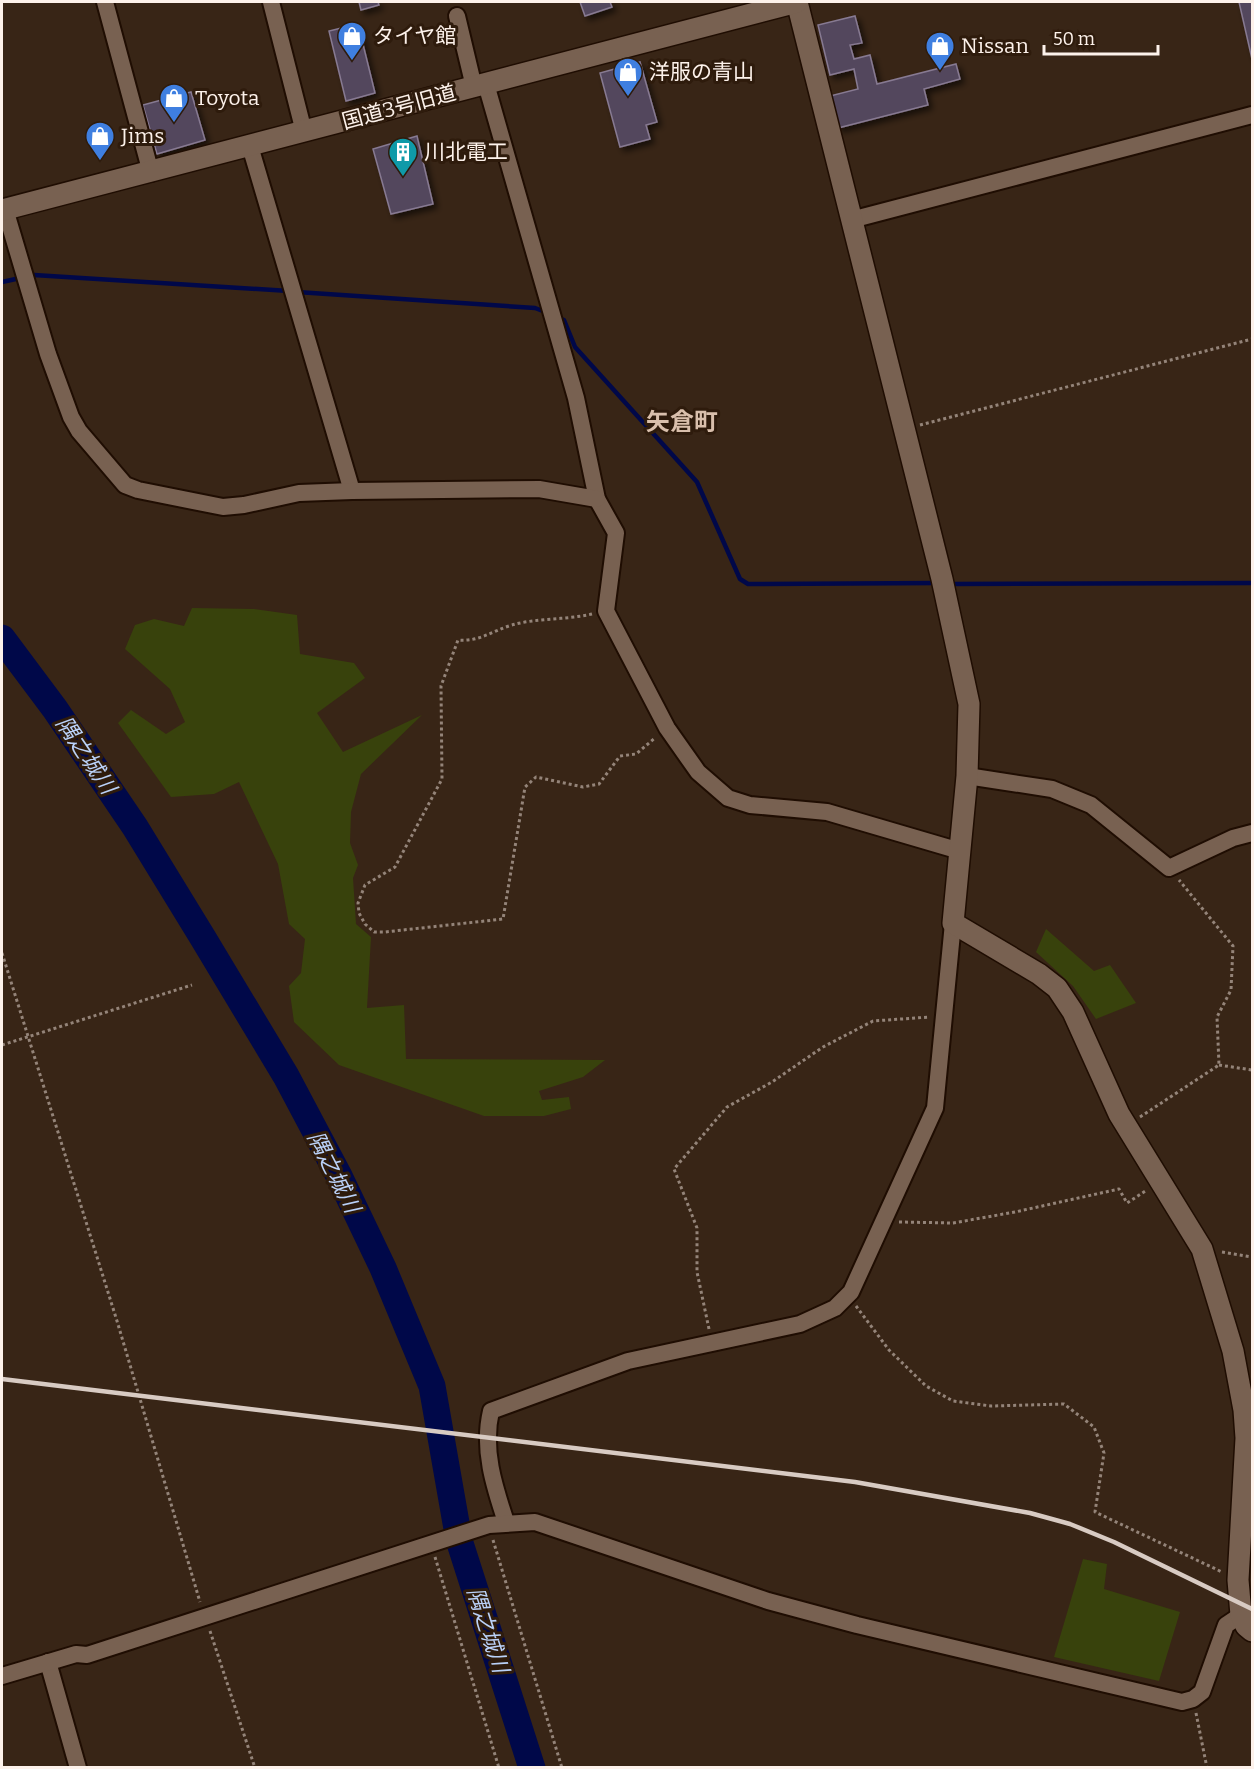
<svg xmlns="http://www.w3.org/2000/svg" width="1254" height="1769" viewBox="0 0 1254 1769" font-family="Bitter,'Noto Sans JP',serif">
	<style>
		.green { fill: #38420c }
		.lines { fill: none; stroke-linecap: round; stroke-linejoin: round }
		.stream { stroke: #000849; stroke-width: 4.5 }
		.river { stroke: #000849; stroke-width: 27 }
		.building { fill: #53475d; stroke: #877a92; stroke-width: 1.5; filter: url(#shadow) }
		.minor-casing { stroke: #1f0d02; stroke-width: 20 }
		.tertiary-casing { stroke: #1f0d02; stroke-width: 24 }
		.path { stroke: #948479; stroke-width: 3; stroke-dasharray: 3 3; stroke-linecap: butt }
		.minor { stroke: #786151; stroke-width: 16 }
		.tertiary { stroke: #786151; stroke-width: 21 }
		.rail { stroke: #d8cbc3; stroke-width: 4.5 }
		.labels { text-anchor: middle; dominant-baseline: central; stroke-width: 6; stroke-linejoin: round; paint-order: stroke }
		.poi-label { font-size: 21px; fill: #fdf2eb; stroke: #2e1b0c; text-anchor: start }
		.street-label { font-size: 21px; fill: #fdf2eb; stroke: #2e1b0c }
		.water-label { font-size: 22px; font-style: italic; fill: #bad1f8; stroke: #2e1b0c }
		.quarter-label { font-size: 24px; font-weight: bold; fill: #d9bfac; stroke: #2e1b0c }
	</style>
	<defs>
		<filter id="shadow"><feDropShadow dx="4" dy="4" stdDeviation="3" flood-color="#0009"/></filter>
	</defs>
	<rect width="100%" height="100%" fill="#382516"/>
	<g class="green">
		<path d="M192 608 254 609 297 615 300 654 354 663 365 678 317 713 343 752 422 715 361 774 351 812 350 843 358 865 353 878 356 924 371 937 367 1008 404 1005 406 1059 605 1060 583 1077 539 1091 542 1100 569 1097 571 1109 544 1116H484L339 1065 294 1022 289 986 301 973 305 939 289 924 278 864 239 782 214 794 171 797 118 723 131 710 166 734 185 722 170 689 125 649 135 625 154 619 184 626Z"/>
		<path d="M1046 929 1094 971 1110 965 1136 1003 1096 1019 1073 986 1036 952Z"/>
		<path d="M1083 1559 1107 1564 1104 1589 1180 1612 1159 1681 1054 1657Z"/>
	</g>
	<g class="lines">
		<g class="stream">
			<path d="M2 282 34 275 289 291"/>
			<path d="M297 292 535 308 548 313"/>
			<path d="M559 318 564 320 575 347 697 482 740 579 748 584 938 583"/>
			<path d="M949 584 1252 583"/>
		</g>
		<path class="river" d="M2 638 55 709 135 827 203 938 286 1076 339 1176 383 1268 432 1386 459 1540 532 1768"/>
	</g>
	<g class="building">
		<path d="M359 2H378L379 5 361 10Z"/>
		<path d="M580 2H610L612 7 585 16Z"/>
		<path d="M1239 2H1252V59Z"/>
		<path d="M855 16 862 43 850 45 854 59 870 55 877 84 956 64 960 79 924 89 928 105 838 128 830 96 858 89 854 69 830 75 818 25Z"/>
		<path d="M358 24 375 93 346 101 329 31Z"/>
		<path d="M640 62 657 122 646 125 650 139 620 147 600 73Z"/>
		<path d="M191 92 205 140 157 154 143 105Z"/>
		<path d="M417 136 433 204 391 214 373 149Z"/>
	</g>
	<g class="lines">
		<g class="minor-casing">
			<g id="minor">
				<path d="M105 2 151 173"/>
				<path d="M271 2 304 132"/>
				<path d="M457 16 474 87"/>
				<path d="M486 84 576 398 597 499 616 533 606 611 667 728 698 772 728 798 750 805 827 812 960 851"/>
				<path d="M250 146 352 491"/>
				<path d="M5 209 48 354 71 417 79 431 125 485 138 490 223 507 244 505 299 493 352 491 539 489 597 499"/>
				<path d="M851 220 1252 115"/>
				<path d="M967 776 1052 789 1091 805 1169 868 1233 838 1252 833"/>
				<path d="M506 1522C494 1486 482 1449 491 1411L628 1361 800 1324 835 1308 851 1292 935 1108 953 923"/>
				<path d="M48 1662 78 1768"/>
				<path d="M2 1676 76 1654 87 1655 489 1525 535 1522 768 1601 857 1625 1182 1702 1193 1699 1202 1692 1226 1625 1241 1615"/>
			</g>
		</g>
		<g class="tertiary-casing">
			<g id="tertiary">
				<path d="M797 2 942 579 969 704 967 776 953 923 1039 974 1057 988 1073 1012 1119 1114 1202 1249 1233 1351 1244 1410 1246 1438 1238 1580 1241 1615 1246 1626 1252 1631"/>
				<path d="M2 210 797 2"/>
			</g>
		</g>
		<g class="path">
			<path d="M920 425 1252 339"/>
			<path d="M592 614C566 620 536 618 512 625 492 631 479 642 458 640L441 686 442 779 395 867 365 885 358 903 359 913 365 924 374 932H385L503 919 525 787 536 777 583 787 599 784 620 756 636 754 655 738"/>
			<path d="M2 953 117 1321 200 1602"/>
			<path d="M2 1045 192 985"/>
			<path d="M1219 1065 1252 1070"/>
			<path d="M1140 1117 1219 1065 1217 1017 1231 990 1233 946 1179 880"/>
			<path d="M899 1222 953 1223 1015 1212 1119 1189 1127 1203 1147 1190"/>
			<path d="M1222 1252 1252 1257"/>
			<path d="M856 1306 889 1350 926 1386 953 1401 991 1406 1064 1404 1094 1427 1104 1453 1095 1512 1222 1572"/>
			<path d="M709 1329 697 1272V1228L674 1169 727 1107 772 1082 823 1047 873 1021 930 1017"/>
			<path d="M493 1540 562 1768"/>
			<path d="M435 1557 499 1768"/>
			<path d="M210 1631 255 1768"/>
			<path d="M1196 1713 1207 1768"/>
		</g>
		<use href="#minor" class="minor"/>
		<use href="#tertiary" class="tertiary"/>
		<path class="rail" d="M2 1379 855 1482 1030 1513 1070 1524 1114 1542 1252 1609"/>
	</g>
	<defs>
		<g id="shop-pin" transform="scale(1.5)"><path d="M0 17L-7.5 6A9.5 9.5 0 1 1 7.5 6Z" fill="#3f7fe0" stroke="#2e1b0c"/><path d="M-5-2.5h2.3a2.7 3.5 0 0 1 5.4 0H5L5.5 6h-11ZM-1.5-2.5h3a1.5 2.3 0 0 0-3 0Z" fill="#fff"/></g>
		<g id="building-pin" transform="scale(1.5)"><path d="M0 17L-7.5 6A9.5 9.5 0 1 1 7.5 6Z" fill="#0f9aa8" stroke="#2e1b0c"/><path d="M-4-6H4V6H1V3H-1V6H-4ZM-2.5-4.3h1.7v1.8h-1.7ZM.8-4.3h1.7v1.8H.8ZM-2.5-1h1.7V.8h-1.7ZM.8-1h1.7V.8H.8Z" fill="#fff"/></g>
	</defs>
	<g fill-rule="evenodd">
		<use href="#shop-pin" x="352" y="36"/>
		<use href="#shop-pin" x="940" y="46"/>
		<use href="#shop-pin" x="628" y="72"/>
		<use href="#shop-pin" x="174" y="98"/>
		<use href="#shop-pin" x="100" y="136"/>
		<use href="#building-pin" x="403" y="152"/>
	</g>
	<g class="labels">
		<g class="poi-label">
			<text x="373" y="36">タイヤ館</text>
			<text x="961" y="46">Nissan</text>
			<text x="649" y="72">洋服の青山</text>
			<text x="195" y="98">Toyota</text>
			<text x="121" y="136">Jims</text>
			<text x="424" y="152">川北電工</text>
		</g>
		<g class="street-label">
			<text transform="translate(399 107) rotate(-15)">国道3号旧道</text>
		</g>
		<g class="water-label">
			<text transform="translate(86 755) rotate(56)">隅之城川</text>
			<text transform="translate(334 1172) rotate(63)">隅之城川</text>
			<text transform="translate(488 1630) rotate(72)">隅之城川</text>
		</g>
		<g class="quarter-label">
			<text x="682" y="422">矢倉町</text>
		</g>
	</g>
	<rect width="1254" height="1769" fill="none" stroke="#fdf2eb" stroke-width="6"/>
	<path d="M1044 45v9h114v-9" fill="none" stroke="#fdf2eb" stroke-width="3"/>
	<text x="1053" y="45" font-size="18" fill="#fdf2eb" stroke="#2e1b0c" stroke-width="4.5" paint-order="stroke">50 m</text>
</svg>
